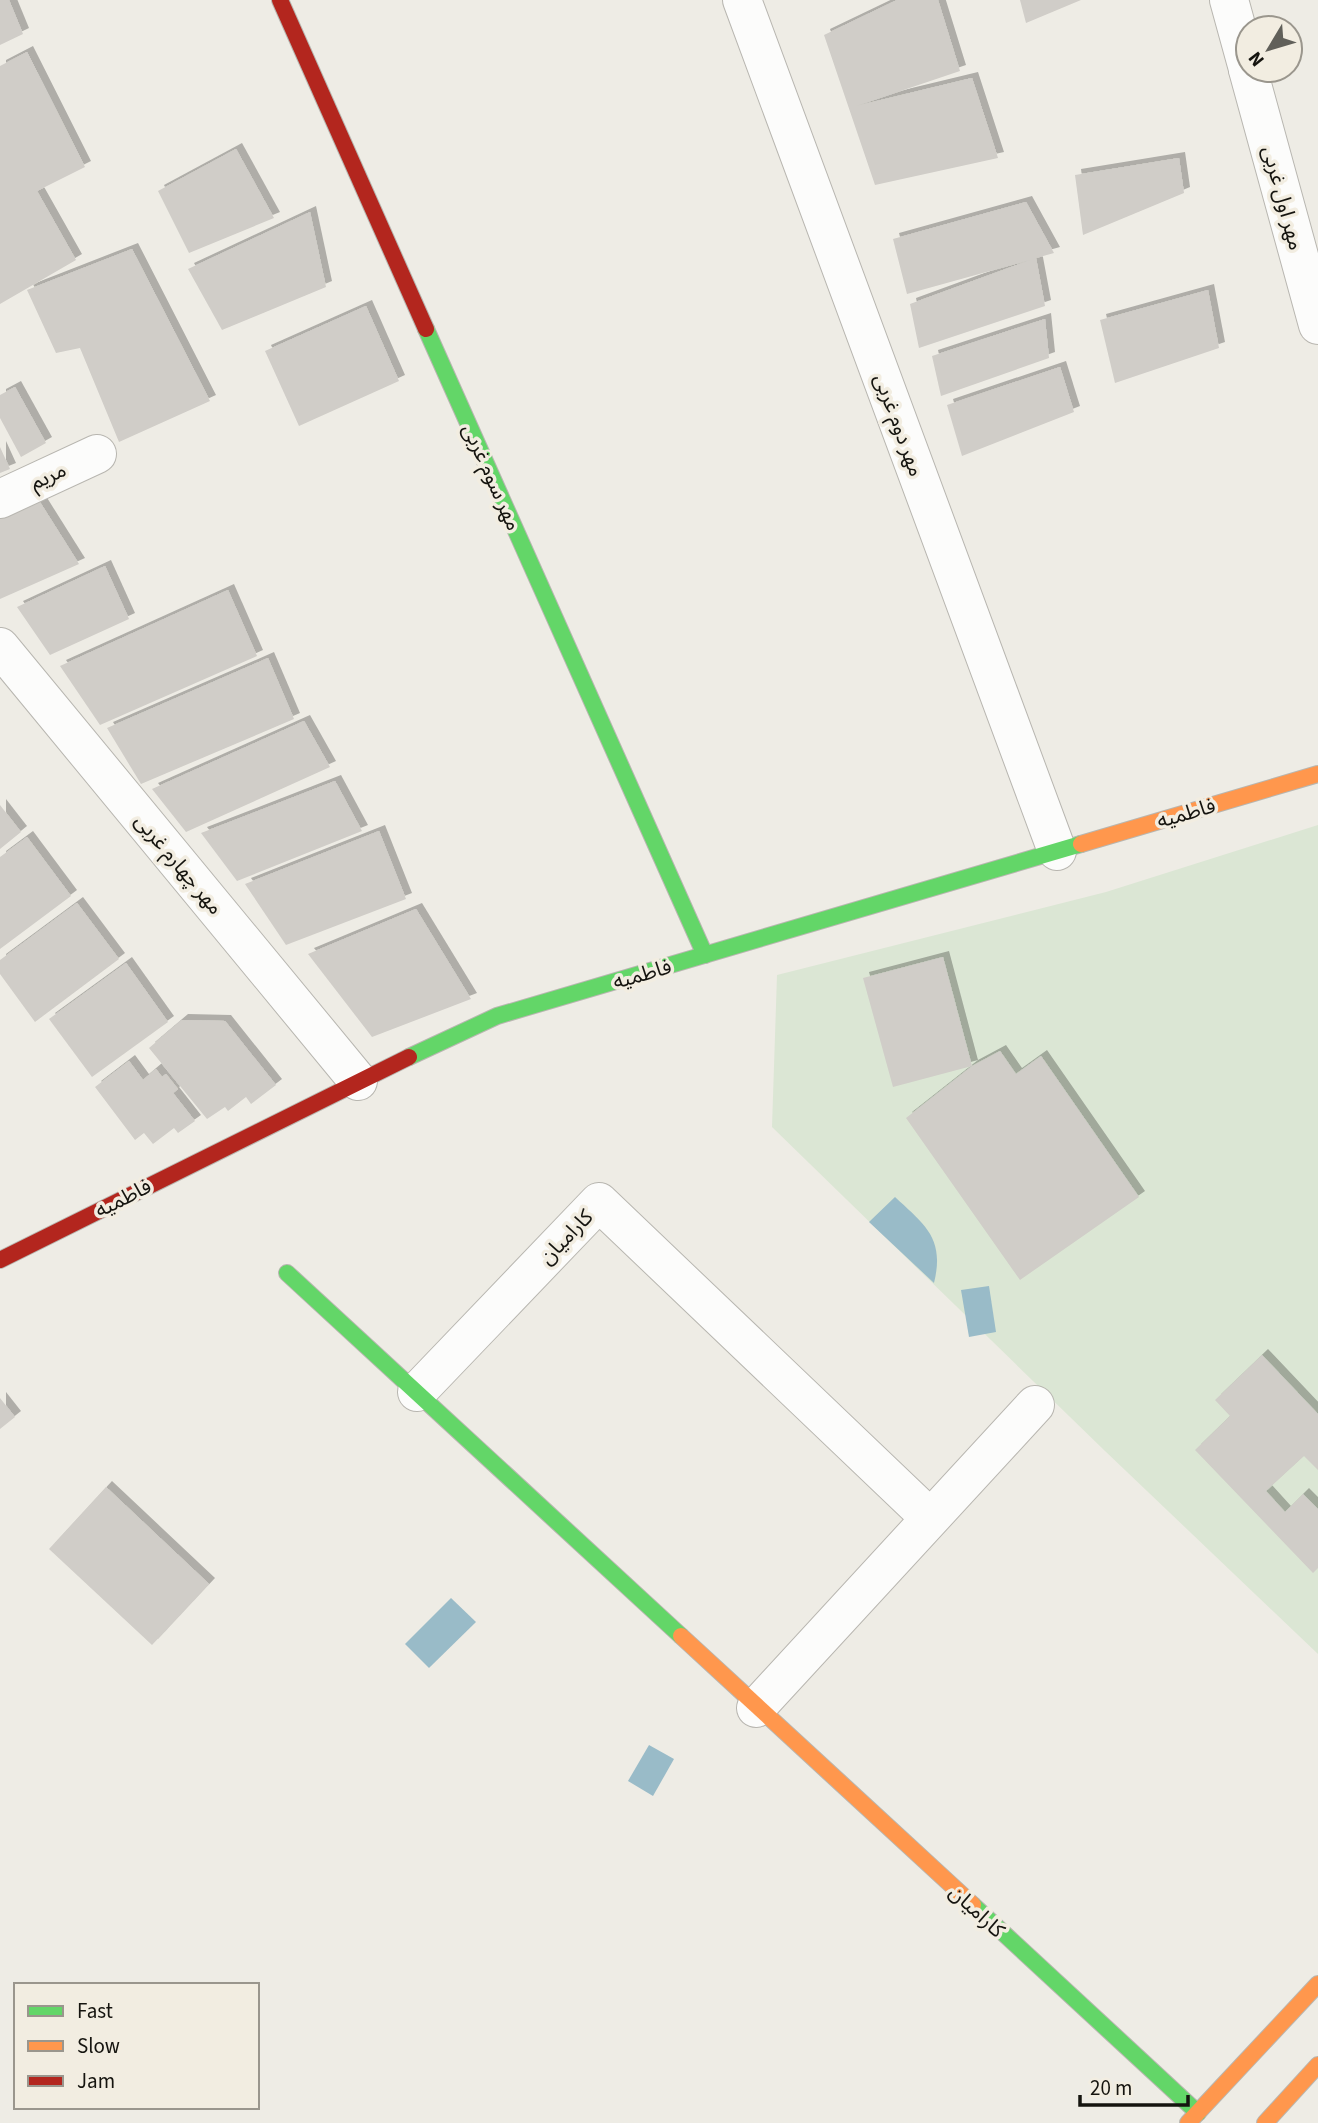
<svg xmlns="http://www.w3.org/2000/svg" width="1318" height="2123" viewBox="0 0 1318 2123" font-family="'Source Sans 3','Noto Sans Arabic',sans-serif">
	<style>
		.green { fill: #dbe6d4 }
		.water { fill: #99bbc8 }
		.building { fill: #d0cdc8; filter: url(#shadow) }
		.lines { fill: none; stroke-linecap: round; stroke-linejoin: round }
		.street-casing { stroke: #b8b6b0; stroke-width: 40 }
		.fast-casing { stroke: #b8b6b0; stroke-width: 18 }
		.slow-casing { stroke: #b8b6b0; stroke-width: 18 }
		.jam-casing { stroke: #b8b6b0; stroke-width: 18 }
		.street { stroke: #fcfcfb; stroke-width: 38 }
		.fast { stroke: #63d668; stroke-width: 16 }
		.slow { stroke: #ff974d; stroke-width: 16 }
		.jam { stroke: #b3261e; stroke-width: 16 }
		.labels { text-anchor: middle; dominant-baseline: central; stroke-width: 7; stroke-linejoin: round; paint-order: stroke }
		.street-label { font-size: 21px; fill: #15140f; stroke: #f2ede1 }
	</style>
	<defs>
		<filter id="shadow"><feDropShadow dx="6" dy="-6" stdDeviation="0" flood-color="#0004"/></filter>
	</defs>
	<rect width="100%" height="100%" fill="#eeece5"/>
	<path class="green" d="M1318 825V1654L1105 1451 772 1127 777 975 1106 892Z"/>
	<g class="water">
		<path d="M895 1197C925 1225 945 1238 934 1283L869 1222Z"/>
		<path d="M989 1286 996 1332 969 1337 961 1290Z"/>
		<path d="M451 1598 476 1622 429 1668 405 1644Z"/>
		<path d="M649 1745 674 1759 653 1796 628 1781Z"/>
	</g>
	<g class="building">
		<path d="M0 0H9L23 34 0 45Z"/>
		<path d="M897 0H938L960 71 856 106 972 78 998 158 875 185 824 35Z"/>
		<path d="M1020 0H1081L1026 23Z"/>
		<path d="M27 52 85 167 37 191 76 260 0 304V66Z"/>
		<path d="M236 149 274 218 189 253 158 191Z"/>
		<path d="M1179 158 1184 193 1083 235 1075 175Z"/>
		<path d="M1026 202 1054 253 1036 258 1045 306 919 348 910 304 1030 260 907 294 893 239Z"/>
		<path d="M310 212 326 287 222 330 188 269Z"/>
		<path d="M132 249 210 401 119 442 80 348 56 353 27 290Z"/>
		<path d="M1208 290 1219 348 1115 383 1100 320Z"/>
		<path d="M366 306 399 381 299 426 265 351Z"/>
		<path d="M1045 319 1049 358 941 396 932 356Z"/>
		<path d="M1060 367 1074 412 962 456 947 405Z"/>
		<path d="M15 387 46 443 21 457 0 418V395Z"/>
		<path d="M0 447 10 469 0 473Z"/>
		<path d="M38 499 79 564 0 599V515Z"/>
		<path d="M105 566 129 619 50 655 17 607Z"/>
		<path d="M228 590 257 656 100 725 60 666Z"/>
		<path d="M268 658 294 719 141 784 107 728Z"/>
		<path d="M304 721 330 767 186 832 152 789Z"/>
		<path d="M335 781 362 831 237 881 201 833Z"/>
		<path d="M0 805 21 832 0 849Z"/>
		<path d="M379 831 406 899 286 945 245 884Z"/>
		<path d="M27 837 71 896 0 949V857Z"/>
		<path d="M77 903 119 959 35 1022 0 974V960Z"/>
		<path d="M416 909 471 999 372 1037 308 954Z"/>
		<path d="M943 957 972 1066 893 1087 863 978Z"/>
		<path d="M126 963 168 1022 92 1077 49 1019Z"/>
		<path d="M182 1020 225 1021 276 1085 251 1104 246 1097 228 1111 225 1107 207 1119 149 1048Z"/>
		<path d="M1000 1051 1016 1074 1041 1056 1139 1197 1020 1280 906 1118 972 1066Z"/>
		<path d="M129 1061 143 1080 156 1069 162 1077 166 1074 178 1089 173 1093 195 1121 178 1133 174 1128 153 1144 144 1133 135 1140 95 1087Z"/>
		<path d="M1262 1355 1318 1414V1470L1304 1456 1266 1491 1285 1512 1303 1494 1318 1509V1568L1313 1573 1195 1450 1230 1416 1215 1400Z"/>
		<path d="M0 1398 15 1417 0 1429Z"/>
		<path d="M106 1487 209 1584 152 1645 49 1549Z"/>
	</g>
	<g class="lines">
		<g class="street-casing">
			<g id="street">
				<path d="M742 0 1057 851"/>
				<path d="M1229 0 1248 69"/>
				<path d="M1248 70 1318 325"/>
				<path d="M0 499 97 454"/>
				<path d="M0 647 358 1081"/>
				<path d="M417 1392 599 1202 930 1518"/>
				<path d="M756 1708 1035 1405"/>
			</g>
		</g>
		<g class="fast-casing">
			<g id="fast">
				<path d="M426 329 705 955"/>
				<path d="M409 1057 497 1016 1081 844"/>
				<path d="M287 1273 681 1636"/>
				<path d="M973 1905 1198 2113"/>
			</g>
		</g>
		<g class="slow-casing">
			<g id="slow">
				<path d="M1081 844 1318 774"/>
				<path d="M681 1636 973 1905"/>
				<path d="M1188 2123 1318 1984"/>
				<path d="M1265 2123 1318 2065"/>
			</g>
		</g>
		<g class="jam-casing">
			<g id="jam">
				<path d="M280 0 426 329"/>
				<path d="M0 1260 409 1057"/>
			</g>
		</g>
		<use href="#street" class="street"/>
		<use href="#fast" class="fast"/>
		<use href="#slow" class="slow"/>
		<use href="#jam" class="jam"/>
	</g>
	<g class="labels">
		<g class="street-label">
			<text transform="translate(1283 198) rotate(75)">مهر اول غربی</text>
			<text transform="translate(899 425) rotate(70)">مهر دوم غربی</text>
			<text transform="translate(48 476) rotate(-25)">مریم</text>
			<text transform="translate(492 477) rotate(66)">مهر سوم غربی</text>
			<text transform="translate(1186 813) rotate(-16)">فاطمیه</text>
			<text transform="translate(179 864) rotate(50)">مهر چهارم غربی</text>
			<text transform="translate(642 974) rotate(-16)">فاطمیه</text>
			<text transform="translate(123 1198) rotate(-27)">فاطمیه</text>
			<text transform="translate(566 1237) rotate(-46)">کارامیان</text>
			<text transform="translate(977 1911) rotate(43)">کارامیان</text>
		</g>
	</g>
	<rect x="14" y="1983" width="245" height="126" fill="#f2ede1" stroke="#9a968d" stroke-width="2"/>
	<rect x="28" y="2006" width="35" height="10" fill="#63d668" stroke="#9a968d" stroke-width="2"/>
	<text x="77" y="2018" font-size="21" fill="#15140f">Fast</text>
	<rect x="28" y="2041" width="35" height="10" fill="#ff974d" stroke="#9a968d" stroke-width="2"/>
	<text x="77" y="2053" font-size="21" fill="#15140f">Slow</text>
	<rect x="28" y="2076" width="35" height="10" fill="#b3261e" stroke="#9a968d" stroke-width="2"/>
	<text x="77" y="2088" font-size="21" fill="#15140f">Jam</text>
	<g transform="translate(1269 49) rotate(232)"><circle r="33" fill="#f2ede1" stroke="#9a968d" stroke-width="2"/>
	<path d="M0-5L12 26L0 18L-12 26Z" fill="#61605a"/>
	<text y="-10" font-size="19" font-weight="bold" text-anchor="middle" fill="#15140f">N</text>
	</g>
	<path d="M1080 2095v10h108v-10" fill="none" stroke="#15140f" stroke-width="3.5"/>
	<text x="1090" y="2095" font-size="21" fill="#15140f" stroke="#f2ede1" stroke-width="5" paint-order="stroke">20 m</text>
</svg>
